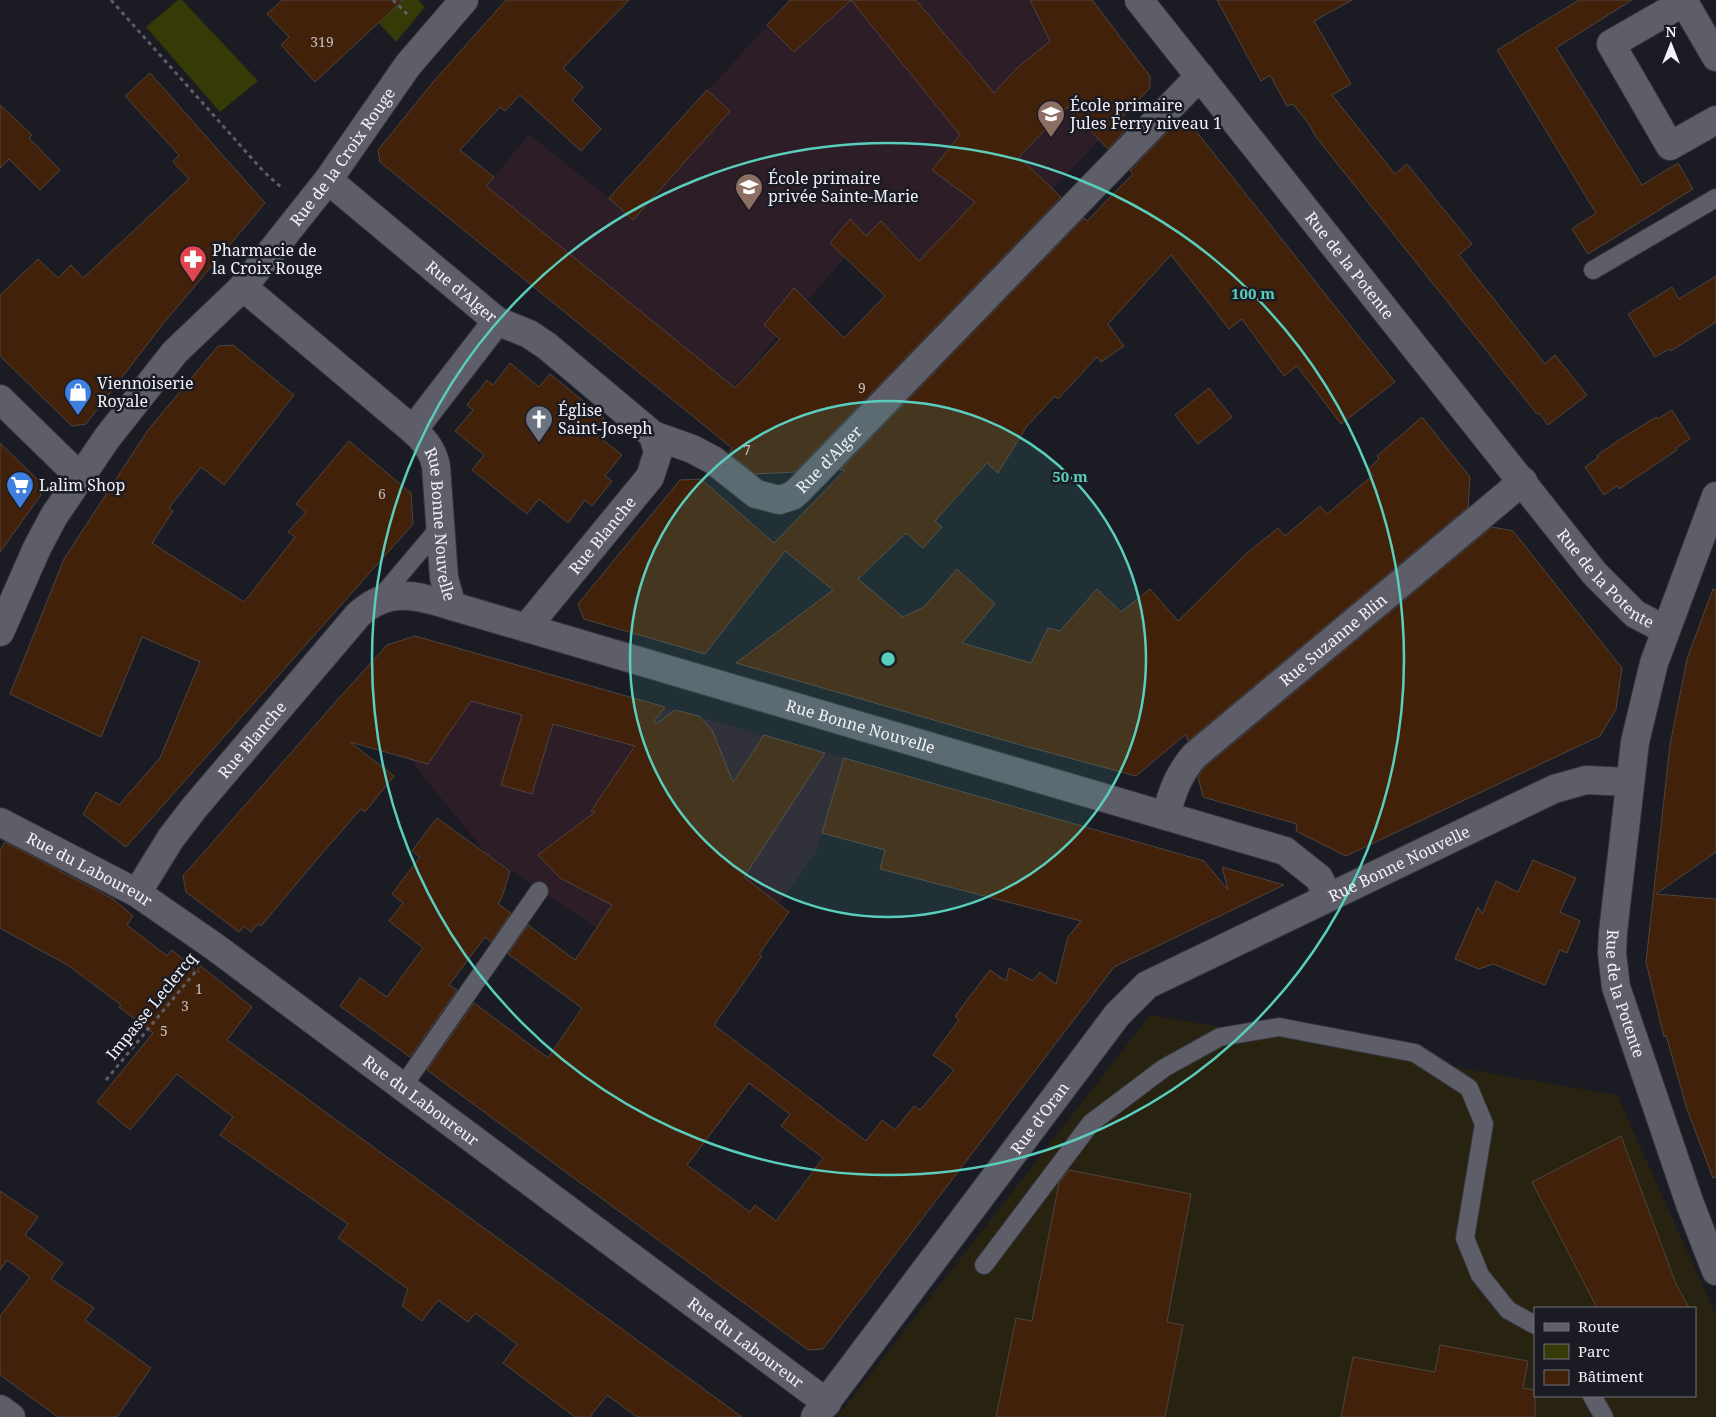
<svg xmlns="http://www.w3.org/2000/svg" width="1716" height="1417" viewBox="0 0 1716 1417" font-family="'Noto Serif',serif">
	<style>
		.industrial { fill: #282211; fill-rule: evenodd }
		.education { fill: #2c1d27 }
		.green { fill: #353a06 }
		.building { fill: #42210b; stroke: #4e4540; fill-rule: evenodd }
		.lines { fill: none; stroke-linecap: round; stroke-linejoin: round }
		.lane-casing { stroke: #34353b; stroke-width: 20 }
		.street-casing { stroke: #34353b; stroke-width: 30 }
		.secondary-casing { stroke: #34353b; stroke-width: 30 }
		.path { stroke: #5c5d65; stroke-width: 3; stroke-dasharray: 4 4; stroke-linecap: butt }
		.lane { stroke: #5d5e68; stroke-width: 18 }
		.street { stroke: #5d5e68; stroke-width: 28 }
		.secondary { stroke: #5d5e68; stroke-width: 28 }
		.ring { fill: none; stroke: #5acebd; stroke-width: 2.5 }
		.labels { text-anchor: middle; dominant-baseline: central; stroke-width: 5; stroke-linejoin: round; paint-order: stroke }
		.number-label { font-size: 14px; fill: #c5bebd }
		.poi-label { font-size: 16px; fill: #f1f2f8; stroke: #1a1b23; text-anchor: start }
		.street-label { font-size: 16px; fill: #f1f2f8; stroke: #1a1b23 }
		.centre { fill: #5acebd; stroke: #1a1b23; stroke-width: 2.5 }
		.ring-label { font-size: 15px; text-anchor: middle; font-weight: bold; fill: #5acebd; stroke: #1a1b23; stroke-width: 5; stroke-linejoin: round; paint-order: stroke }
	</style>
	<rect width="100%" height="100%" fill="#1a1b23"/>
	<path class="industrial" d="M1150 1015 1617 1095 1716 1315V1417H837ZM1535 1308H1695V1396H1535Z"/>
	<g class="education">
		<path d="M791 0H1094L1150 76V88L918 328 845 257 703 424 456 224 529 134 609 198Z"/>
		<path d="M474 653 844 758 816 852 708 1004 486 853 406 755Z"/>
	</g>
	<g class="green">
		<path d="M178 0H182L258 81 220 112 146 27Z"/>
		<path d="M358 0H418L425 7 396 42Z"/>
	</g>
	<g class="building">
		<path d="M282 0H403L315 82 281 45 289 37 267 14Z"/>
		<path d="M506 0H629L563 68 583 87 572 100 601 129 581 151 520 95 505 111 500 107 460 150 494 177 486 186 735 388 780 339 764 325 794 288 844 338 885 296 830 243 850 219 866 236 881 221 919 261 975 202 932 170 960 135 851 0 794 52 767 25 790 0H916L994 93 1016 69 1050 41 1030 0H1092L1150 76V88L1117 123H1132L1108 149 1067 107 1019 157 1061 197 795 472 755 474 729 453 732 448 380 162 378 150 434 81Z"/>
		<path d="M1217 0H1352L1314 21 1351 84 1332 95 1395 174 1407 164 1472 244 1459 255 1545 364 1555 355 1587 395 1548 425 1539 413 1537 414 1316 137 1309 124 1293 104 1287 106 1270 75 1261 81Z"/>
		<path d="M1579 0H1632L1556 48 1642 185 1678 163 1693 189 1588 254 1572 229 1596 213 1497 50Z"/>
		<path d="M150 73 265 203 162 325 86 424 72 426 0 356V295L38 259 58 278 71 265 83 278 189 179 173 162 179 155 125 96Z"/>
		<path d="M707 90 730 111 633 220 609 198Z"/>
		<path d="M0 105 32 135 29 138 60 170 40 190 9 159 0 168Z"/>
		<path d="M1174 125 1192 126 1395 382 1341 424 1297 366 1284 376 1242 319 1229 329 1171 255 1108 324 1124 346 1101 362 1097 357 1058 399 1055 396 1027 426 998 473 987 463 935 521 942 527 923 548 906 533 858 579 903 617 924 607 957 569 995 604 962 643 1031 663 1048 628 1060 631 1097 589 1121 612 1150 589 1178 621 1247 553 1278 528 1285 536 1320 506 1327 514 1373 475 1368 469 1379 459 1377 456 1422 417 1470 477 1468 507 1188 741 1186 734 1136 776 1010 742 868 701 861 699 862 697 861 699 736 663 833 590 785 551 705 654 584 619 578 604 680 480 701 479 774 543 845 470H840L1084 218 1087 221 1109 198 1133 174 1130 171Z"/>
		<path d="M1716 276V322L1671 351 1669 349 1655 357 1628 314 1672 287 1679 299Z"/>
		<path d="M233 345 294 395 224 485 201 467 169 508 173 511 152 543 244 602 295 537 288 532 306 512 296 504 349 441 411 493 413 524 126 847 83 814 96 792 119 805 160 758 200 662 142 637 101 737 10 694 64 559 148 430 218 346Z"/>
		<path d="M510 363 539 387 550 374 604 418 593 432 622 455 605 476 612 481 592 506 585 500 568 523 539 499 527 514 472 470 484 455 455 431 473 410 467 405 487 380 493 385Z"/>
		<path d="M1209 388 1232 417 1198 444 1175 415Z"/>
		<path d="M1672 410 1690 439 1676 448 1677 450 1619 489 1617 486 1604 495 1585 467 1598 458 1597 455 1627 435 1656 417 1658 419Z"/>
		<path d="M0 443 40 482 41 495 0 552Z"/>
		<path d="M1492 527 1513 531 1622 668 1616 709 1600 736 1346 856 1296 831 1297 824 1203 797 1198 777 1205 767Z"/>
		<path d="M1713 589 1716 590V852L1656 894 1716 899V1177L1713 1178 1687 1109 1666 1035 1664 1037 1646 962 1670 745 1687 659Z"/>
		<path d="M415 636 665 707 654 721 656 724 675 710 699 716 712 730 733 782 764 735 825 753 744 877 789 912 759 954 762 956 714 1025 866 1141 882 1120 895 1130 914 1106 920 1110 954 1070 933 1055 959 1020 955 1016 990 970 1006 981 1009 968 1033 981 1040 972 1056 984 1068 937 1081 921 880 869 885 850 822 833 844 758 1204 861 1228 890 1222 867 1284 885 1114 967 823 1349 808 1350 427 1070 474 1003 548 1058 582 1008 508 954 528 925 575 960 612 905 560 878 538 855 595 812 591 811 635 746 553 724 532 794 501 785 522 715 471 701 428 764 350 742 394 776 365 812 361 809 318 858 261 926 258 924 251 932 244 926 239 932 186 892 183 876 340 697 387 645ZM749 1083 790 1114 781 1126 823 1158 776 1221 755 1205 750 1212 687 1165Z"/>
		<path d="M437 818 510 871 502 897 498 904 511 913 491 942 485 937 449 985 457 990 410 1057 340 1006 360 978 387 997 423 948 389 921 403 903 392 894 420 857 412 851Z"/>
		<path d="M5 842 113 899 133 916 127 925 167 956 172 950 199 973 197 963 252 1007 227 1040 742 1417H637L607 1395 590 1417H575L503 1363 517 1344 475 1313 468 1322 438 1300 422 1321 402 1306 408 1289 338 1238 348 1224 220 1135 233 1117 177 1074 130 1130 97 1102 153 1033 119 1007 121 1005 69 966 0 928V850Z"/>
		<path d="M1533 860 1576 878 1560 912 1580 921 1567 953 1560 950 1545 985 1493 964 1479 969 1455 959 1478 907 1482 914 1496 881 1518 892Z"/>
		<path d="M1621 1136 1676 1284 1689 1308H1597L1532 1182Z"/>
		<path d="M1069 1170 1191 1194 1167 1322 1183 1325 1165 1417H996L1016 1318 1032 1321 1059 1183Z"/>
		<path d="M0 1191 38 1217 25 1235 63 1263 51 1279 94 1308 85 1320 151 1368 117 1417H58L0 1375V1316L30 1277 7 1260 0 1270Z"/>
		<path d="M1440 1345 1528 1361 1523 1388 1535 1390V1417H1341L1353 1357 1435 1372Z"/>
	</g>
	<g class="lines">
		<g class="lane-casing">
			<g id="lane">
				<path d="M1593 270 1716 198"/>
				<path d="M380 598 440 527"/>
				<path d="M403 1086 539 891"/>
				<path d="M984 1265 1091 1123 1164 1068 1220 1037 1279 1027 1415 1053 1469 1088 1484 1124 1465 1238 1480 1275 1508 1310 1535 1325"/>
				<path d="M1592 1396 1604 1417"/>
			</g>
		</g>
		<g class="street-casing">
			<g id="street">
				<path id="s1" d="M1139 0 1595 574 1635 614 1666 630"/>
				<path d="M1716 57 1684 2 1611 44 1670 146 1716 120"/>
				<path id="s2" d="M328 180 497 321 529 334 547 346 653 435 692 449 713 460 756 494 779 500 792 496 799 490 1200 76"/>
				<path id="s3" d="M243 287 413 430C425 440 433 451 436 466L444 578 452 606"/>
				<path d="M0 399 80 477"/>
				<path d="M413 430 497 321"/>
				<path id="s4" d="M1716 496 1654 663 1635 742 1613 932 1612 953 1616 987 1690 1204 1716 1271"/>
				<path id="s5" d="M526 628 650 477 658 452 653 435"/>
				<path id="s6" d="M1166 816C1172 792 1178 775 1194 756L1523 481"/>
				<path id="s7" d="M0 822 137 893 215 947 827 1403"/>
				<path id="s8" d="M137 893 171 838 194 808 358 615C388 587 415 595 452 606L1285 851 1319 878 1328 897"/>
				<path d="M0 1409 11 1417"/>
				<path id="s9" d="M815 1417 1117 1015 1147 985 1554 789 1586 780 1629 782"/>
			</g>
		</g>
		<g class="secondary-casing">
			<g id="secondary">
				<path id="s10" d="M0 632 37 548 54 516 107 438 175 352 243 287 328 180 408 65 464 0"/>
			</g>
		</g>
		<g class="path">
			<path d="M111 0 264 172 282 188"/>
			<path d="M393 0 410 17"/>
			<path d="M106 1080 196 971"/>
		</g>
		<use href="#lane" class="lane"/>
		<use href="#street" class="street"/>
		<use href="#secondary" class="secondary"/>
	</g>
	<circle cx="888" cy="659" r="258" fill="#5acebd" fill-opacity=".12"/>
	<g class="ring">
		<circle cx="888" cy="659" r="258"/>
		<circle cx="888" cy="659" r="516"/>
	</g>
	<defs>
		<g id="school-pin" transform="scale(1.4375)"><path d="M0 17L-7.5 6A9.5 9.5 0 1 1 7.5 6Z" fill="#8d6e63" stroke="#1a1b23"/><path d="M0-5L7-2L0 1L-7-2ZM-4 1L0 2.5L4 1V4Q0 6-4 4Z" fill="#fff"/></g>
		<g id="pharmacy-pin" transform="scale(1.4375)"><path d="M0 17L-7.5 6A9.5 9.5 0 1 1 7.5 6Z" fill="#e0444e" stroke="#1a1b23"/><path d="M-2-6h4v4h4v4h-4v4h-4v-4h-4v-4h4Z" fill="#fff"/></g>
		<g id="shop-pin" transform="scale(1.4375)"><path d="M0 17L-7.5 6A9.5 9.5 0 1 1 7.5 6Z" fill="#3f7fe0" stroke="#1a1b23"/><path d="M-5-2.5h2.3a2.7 3.5 0 0 1 5.4 0H5L5.5 6h-11ZM-1.5-2.5h3a1.5 2.3 0 0 0-3 0Z" fill="#fff"/></g>
		<g id="church-pin" transform="scale(1.4375)"><path d="M0 17L-7.5 6A9.5 9.5 0 1 1 7.5 6Z" fill="#6b7280" stroke="#1a1b23"/><path d="M-1.2-6h2.4v3.5h3.3v2.4h-3.3V6h-2.4V-.1h-3.3v-2.4h3.3Z" fill="#fff"/></g>
		<g id="supermarket-pin" transform="scale(1.4375)"><path d="M0 17L-7.5 6A9.5 9.5 0 1 1 7.5 6Z" fill="#3f7fe0" stroke="#1a1b23"/><path d="M-6-5.5h2.5l.6 2H6L4.5 2H-2.5L-4.4-4H-6ZM-1.5 3.2a1.3 1.3 0 1 0 .1 0ZM3 3.2a1.3 1.3 0 1 0 .1 0Z" fill="#fff"/></g>
	</defs>
	<g fill-rule="evenodd">
		<use href="#school-pin" x="1051" y="114"/>
		<use href="#school-pin" x="749" y="187"/>
		<use href="#pharmacy-pin" x="193" y="259"/>
		<use href="#shop-pin" x="78" y="392"/>
		<use href="#church-pin" x="539" y="419"/>
		<use href="#supermarket-pin" x="20" y="485"/>
	</g>
	<g class="labels">
		<g class="number-label">
			<text x="322" y="41">319</text>
			<text x="862" y="387">9</text>
			<text x="747" y="449">7</text>
			<text x="382" y="493">6</text>
			<text x="199" y="988">1</text>
			<text x="185" y="1005">3</text>
			<text x="164" y="1030">5</text>
		</g>
		<g class="poi-label">
			<text x="1070" y="105">École primaire<tspan x="1070" dy="18">Jules Ferry niveau 1</tspan></text>
			<text x="768" y="178">École primaire<tspan x="768" dy="18">privée Sainte-Marie</tspan></text>
			<text x="212" y="250">Pharmacie de<tspan x="212" dy="18">la Croix Rouge</tspan></text>
			<text x="97" y="383">Viennoiserie<tspan x="97" dy="18">Royale</tspan></text>
			<text x="558" y="410">Église<tspan x="558" dy="18">Saint-Joseph</tspan></text>
			<text x="39" y="485">Lalim Shop</text>
		</g>
		<g class="street-label">
			<text stroke="none"><textPath href="#s10" startOffset="590">Rue de la Croix Rouge</textPath></text>
			<text stroke="none"><textPath href="#s1" startOffset="339">Rue de la Potente</textPath></text>
			<text stroke="none"><textPath href="#s2" startOffset="174">Rue d'Alger</textPath></text>
			<text stroke="none"><textPath href="#s2" startOffset="624">Rue d'Alger</textPath></text>
			<text stroke="none"><textPath href="#s3" startOffset="324">Rue Bonne Nouvelle</textPath></text>
			<text stroke="none"><textPath href="#s5" startOffset="120">Rue Blanche</textPath></text>
			<text stroke="none"><textPath href="#s1" startOffset="744">Rue de la Potente</textPath></text>
			<text stroke="none"><textPath href="#s6" startOffset="248">Rue Suzanne Blin</textPath></text>
			<text stroke="none"><textPath href="#s8" startOffset="882">Rue Bonne Nouvelle</textPath></text>
			<text stroke="none"><textPath href="#s8" startOffset="192">Rue Blanche</textPath></text>
			<text stroke="none"><textPath href="#s9" startOffset="825">Rue Bonne Nouvelle</textPath></text>
			<text stroke="none"><textPath href="#s7" startOffset="101">Rue du Laboureur</textPath></text>
			<text stroke="none"><textPath href="#s4" startOffset="514">Rue de la Potente</textPath></text>
			<text transform="translate(151 1006) rotate(-51)">Impasse Leclercq</text>
			<text stroke="none"><textPath href="#s7" startOffset="506">Rue du Laboureur</textPath></text>
			<text stroke="none"><textPath href="#s9" startOffset="374">Rue d'Oran</textPath></text>
			<text stroke="none"><textPath href="#s7" startOffset="911">Rue du Laboureur</textPath></text>
		</g>
	</g>
	<circle cx="888" cy="659" r="8" class="centre"/>
	<g class="ring-label">
		<text x="1253" y="299">100 m</text>
		<text x="1070" y="482">50 m</text>
	</g>
	<rect x="1534" y="1307" width="162" height="90" fill="#1a1b23" stroke="#707178"/>
	<rect x="1544" y="1323" width="25" height="8" fill="#5d5e68" stroke="#707178"/>
	<text x="1578" y="1332" font-size="15" fill="#f1f2f8">Route</text>
	<rect x="1544" y="1344" width="25" height="15" fill="#353a06" stroke="#707178"/>
	<text x="1578" y="1357" font-size="15" fill="#f1f2f8">Parc</text>
	<rect x="1544" y="1370" width="25" height="15" fill="#42210b" stroke="#707178"/>
	<text x="1578" y="1382" font-size="15" fill="#f1f2f8">Bâtiment</text>
	<g transform="translate(1671 45)" stroke="#1a1b23" stroke-width="4" paint-order="stroke">
	<path d="M0-4L9 19L0 12L-9 19Z" fill="#f1f2f8"/>
	<text y="-8" font-size="14" font-weight="bold" text-anchor="middle" fill="#f1f2f8">N</text>
	</g>
</svg>
